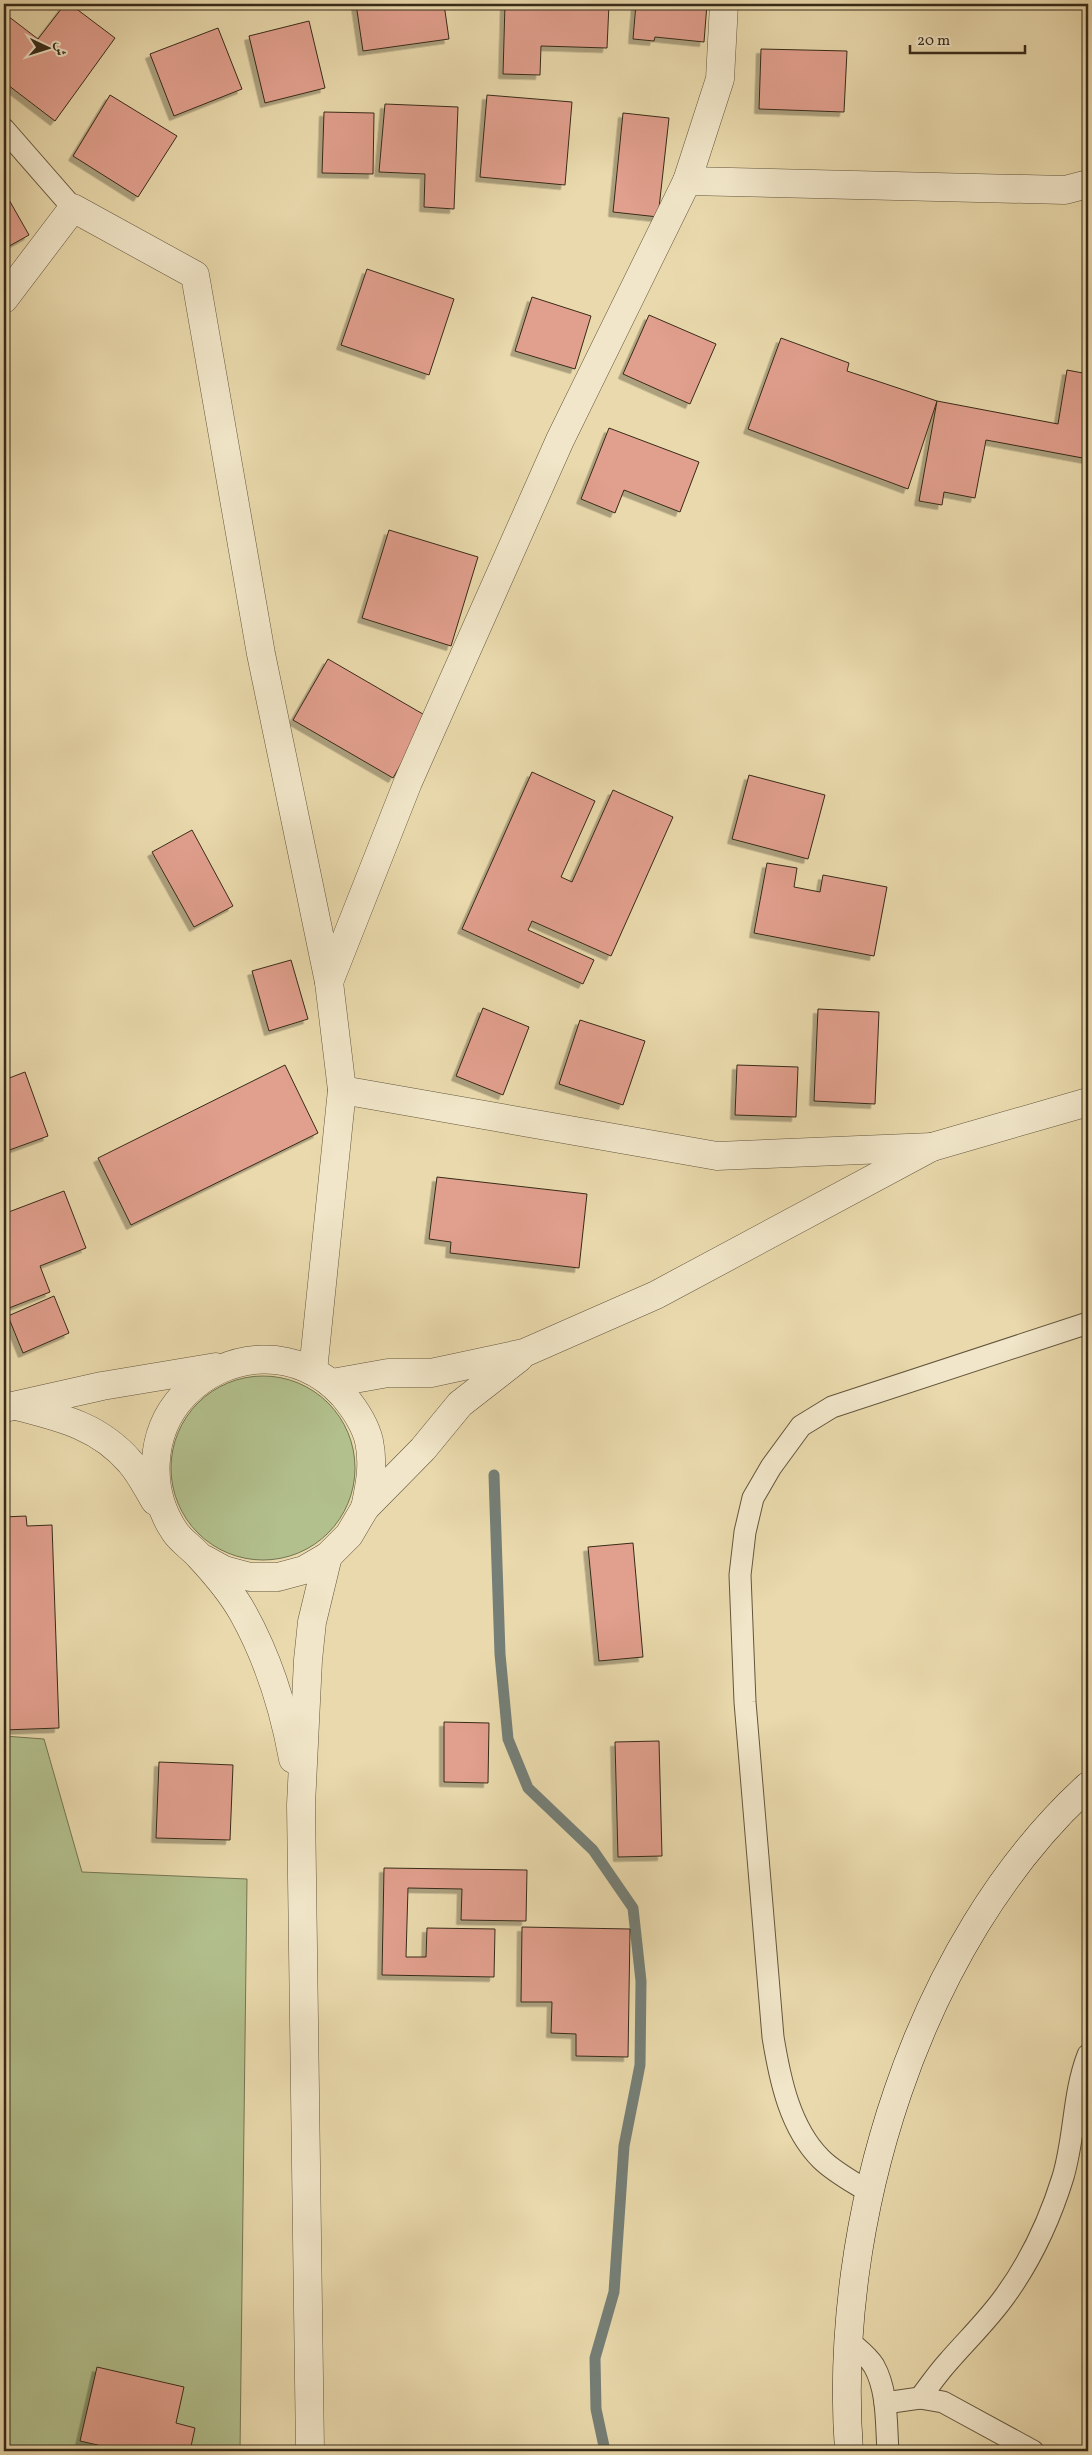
<svg xmlns="http://www.w3.org/2000/svg" width="1092" height="2455" viewBox="0 0 1092 2455" font-family="Vollkorn,Amiri,serif">
	<style>
		.green { fill: #b2c08d; stroke: #747552 }
		.lines { fill: none; stroke-linecap: round; stroke-linejoin: round }
		.stream { stroke: #757f77; stroke-width: 11 }
		.building { fill: #e19f8d; stroke: #372a18; filter: url(#shadow) }
		.service-casing { stroke: #64563d; stroke-width: 23 }
		.minor-casing { stroke: #64563d; stroke-width: 29 }
		.tertiary-casing { stroke: #64563d; stroke-width: 29 }
		.secondary-casing { stroke: #372a18; stroke-width: 29 }
		.service { stroke: #f1e6c9; stroke-width: 21 }
		.minor { stroke: #f1e6c9; stroke-width: 28 }
		.tertiary { stroke: #f1e6c9; stroke-width: 28 }
		.secondary { stroke: #f1e6c9; stroke-width: 28 }
	</style>
	<defs>
		<filter id="shadow"><feDropShadow dx="-4.5" dy="4.5" stdDeviation="0" flood-color="#0004"/></filter>
	</defs>
	<rect width="100%" height="100%" fill="#e9d9ac"/>
	<filter id="stains"><feTurbulence type="fractalNoise" baseFrequency=".004" numOctaves="4"/><feColorMatrix values="0 0 0 0 .2 0 0 0 0 .09 0 0 0 0 .02 0 0 0 .5 -.17"/></filter>
	<radialGradient id="worn" r=".72"><stop offset=".6" stop-color="#630" stop-opacity="0"/><stop offset="1" stop-color="#630" stop-opacity=".3"/></radialGradient>
	<g class="green">
		<circle cx="263" cy="1468" r="92"/>
		<path d="M4 1736 44 1739 82 1872 247 1879 240 2451H4Z"/>
	</g>
	<g class="lines">
		<path class="stream" d="M494 1475 500 1654 508 1739 528 1788 593 1850 633 1908 641 1981 640 2065 624 2146 614 2292 595 2358 596 2409 605 2451"/>
	</g>
	<g class="building">
		<path d="M65 4H70L115 38 55 121 4 82V13L38 39Z"/>
		<path d="M356 4H444L449 39 363 51Z"/>
		<path d="M505 4H609L607 48 541 46 540 75 503 74Z"/>
		<path d="M636 4H707L704 42 655 37 654 41 633 39Z"/>
		<path d="M309 21 325 88 265 103 249 36Z"/>
		<path d="M218 28 242 89 174 116 150 54Z"/>
		<path d="M761 49 847 51 844 112 759 109Z"/>
		<path d="M110 95 177 136 138 197 73 156Z"/>
		<path d="M487 95 572 102 565 185 480 177Z"/>
		<path d="M385 104 458 107 454 209 424 207 425 174 379 172Z"/>
		<path d="M324 112 374 113 373 174 322 173Z"/>
		<path d="M623 113 669 118 658 217 613 212Z"/>
		<path d="M4 191 29 235 4 249Z"/>
		<path d="M367 269 454 299 429 375 341 345Z"/>
		<path d="M532 297 591 316 575 369 515 351Z"/>
		<path d="M649 315 716 344 690 404 623 374Z"/>
		<path d="M781 338 849 363 847 371 937 401 908 489 748 429Z"/>
		<path d="M1067 370 1088 374V459L986 440 975 498 944 492 942 505 919 501 937 401 1058 424Z"/>
		<path d="M609 428 699 462 680 512 624 490 615 513 581 499Z"/>
		<path d="M389 530 478 557 451 646 362 618Z"/>
		<path d="M328 659 428 717 393 778 293 720Z"/>
		<path d="M532 772 595 801 561 877 572 882 613 790 673 817 611 956 532 921 528 930 594 960 583 984 462 929Z"/>
		<path d="M749 775 825 795 808 859 732 839Z"/>
		<path d="M192 830 233 906 194 927 152 852Z"/>
		<path d="M767 863 797 868 794 887 820 892 823 875 887 887 874 956 754 933Z"/>
		<path d="M291 960 308 1019 269 1031 252 971Z"/>
		<path d="M483 1008 529 1027 503 1095 456 1076Z"/>
		<path d="M818 1009 879 1012 875 1104 814 1101Z"/>
		<path d="M580 1020 645 1041 623 1105 559 1084Z"/>
		<path d="M285 1065 318 1133 131 1225 98 1158Z"/>
		<path d="M737 1065 798 1067 796 1117 735 1115Z"/>
		<path d="M25 1072 48 1136 4 1152V1080Z"/>
		<path d="M437 1177 587 1194 579 1268 450 1253 451 1242 429 1239Z"/>
		<path d="M64 1191 86 1248 40 1266 50 1292 4 1310V1208L6 1213Z"/>
		<path d="M54 1296 69 1333 23 1353 8 1316Z"/>
		<path d="M26 1516 27 1526 52 1525 59 1728 4 1730V1517Z"/>
		<path d="M633 1543 643 1657 599 1661 588 1547Z"/>
		<path d="M444 1722 489 1723 488 1783 444 1782Z"/>
		<path d="M659 1741 662 1856 618 1857 615 1742Z"/>
		<path d="M159 1762 233 1765 230 1840 156 1838Z"/>
		<path d="M384 1868 527 1870 526 1921 461 1920 462 1889 408 1888 406 1957H426L427 1928 495 1929 494 1977 382 1975Z"/>
		<path d="M522 1927 630 1929 628 2057 576 2056V2034L551 2033 552 2002H521Z"/>
		<path d="M97 2367 184 2387 176 2423 195 2428 190 2451H124L80 2441Z"/>
	</g>
	<g class="lines">
		<g class="service-casing">
			<g id="service">
				<path d="M4 129 73 208"/>
				<path d="M869 2192C853 2182 834 2172 821 2159 790 2128 780 2080 773 2037L745 1702 740 1575 745 1532 753 1498 771 1467 801 1426 832 1407 1088 1323"/>
				<path d="M849 2341C858 2349 868 2356 874 2366 888 2391 886 2424 888 2451"/>
				<path d="M920 2398C929 2386 938 2373 948 2362 967 2340 988 2320 1005 2296 1031 2260 1050 2219 1063 2177 1075 2137 1073 2093 1088 2055"/>
				<path d="M885 2403 920 2398 943 2402 1033 2451"/>
			</g>
		</g>
		<g class="minor-casing">
			<g id="minor">
				<path d="M687 181 1065 190 1088 184"/>
				<path d="M4 299 73 208 195 275 261 654 329 982 342 1090 313 1371"/>
				<path d="M329 982 408 782 560 440 687 181 720 79 724 4"/>
				<path d="M342 1090 717 1156 932 1147"/>
			</g>
		</g>
		<g class="tertiary-casing">
			<g id="tertiary">
				<path d="M332 1383 388 1373H431L524 1353 656 1295 932 1147 1088 1102"/>
				<path d="M20 1407C63 1418 100 1427 130 1462 140 1473 147 1488 155 1501"/>
				<path d="M4 1408 102 1386 216 1367"/>
				<path d="M204 1559 224 1570 250 1577H278L304 1570 328 1556 349 1535 365 1508 423 1449 460 1404 519 1358"/>
				<path d="M293 1759C284 1709 268 1658 243 1613 233 1595 213 1571 199 1556 192 1548 181 1541 175 1532 147 1491 149 1433 183 1396 227 1349 299 1346 343 1395 354 1408 365 1424 369 1441 374 1464 370 1485 365 1508"/>
				<path d="M310 2451 301 1805 308 1660 312 1622 328 1556"/>
			</g>
		</g>
		<g class="secondary-casing">
			<path id="secondary" d="M849 2451C832 2224 916 1943 1088 1786"/>
		</g>
		<use href="#service" class="service"/>
		<use href="#minor" class="minor"/>
		<use href="#tertiary" class="tertiary"/>
		<use href="#secondary" class="secondary"/>
	</g>
	<rect width="1092" height="2455" fill="none" stroke="#e9d9ac" stroke-width="20"/>
	<rect x="5" y="5" width="1082" height="2445" fill="none" stroke="#372a18" stroke-width="2.5"/>
	<rect x="10" y="10" width="1072" height="2435" fill="none" stroke="#372a18"/>
	<g transform="translate(48 48) rotate(94)" stroke="#f1e6c9" stroke-width="4" paint-order="stroke">
	<path d="M0-4L9 19L0 12L-9 19Z" fill="#372a18"/>
	<text y="-8" font-size="14" font-weight="bold" text-anchor="middle" fill="#372a18">ش</text>
	</g>
	<path d="M910 45v8h115v-8" fill="none" stroke="#372a18" stroke-width="2.5"/>
	<text x="917" y="45" font-size="15" fill="#372a18" stroke="#f1e6c9" stroke-width="4" paint-order="stroke">20 m</text>
	<rect width="100%" height="100%" filter="url(#stains)"/>
	<rect width="100%" height="100%" fill="url(#worn)"/>
</svg>
